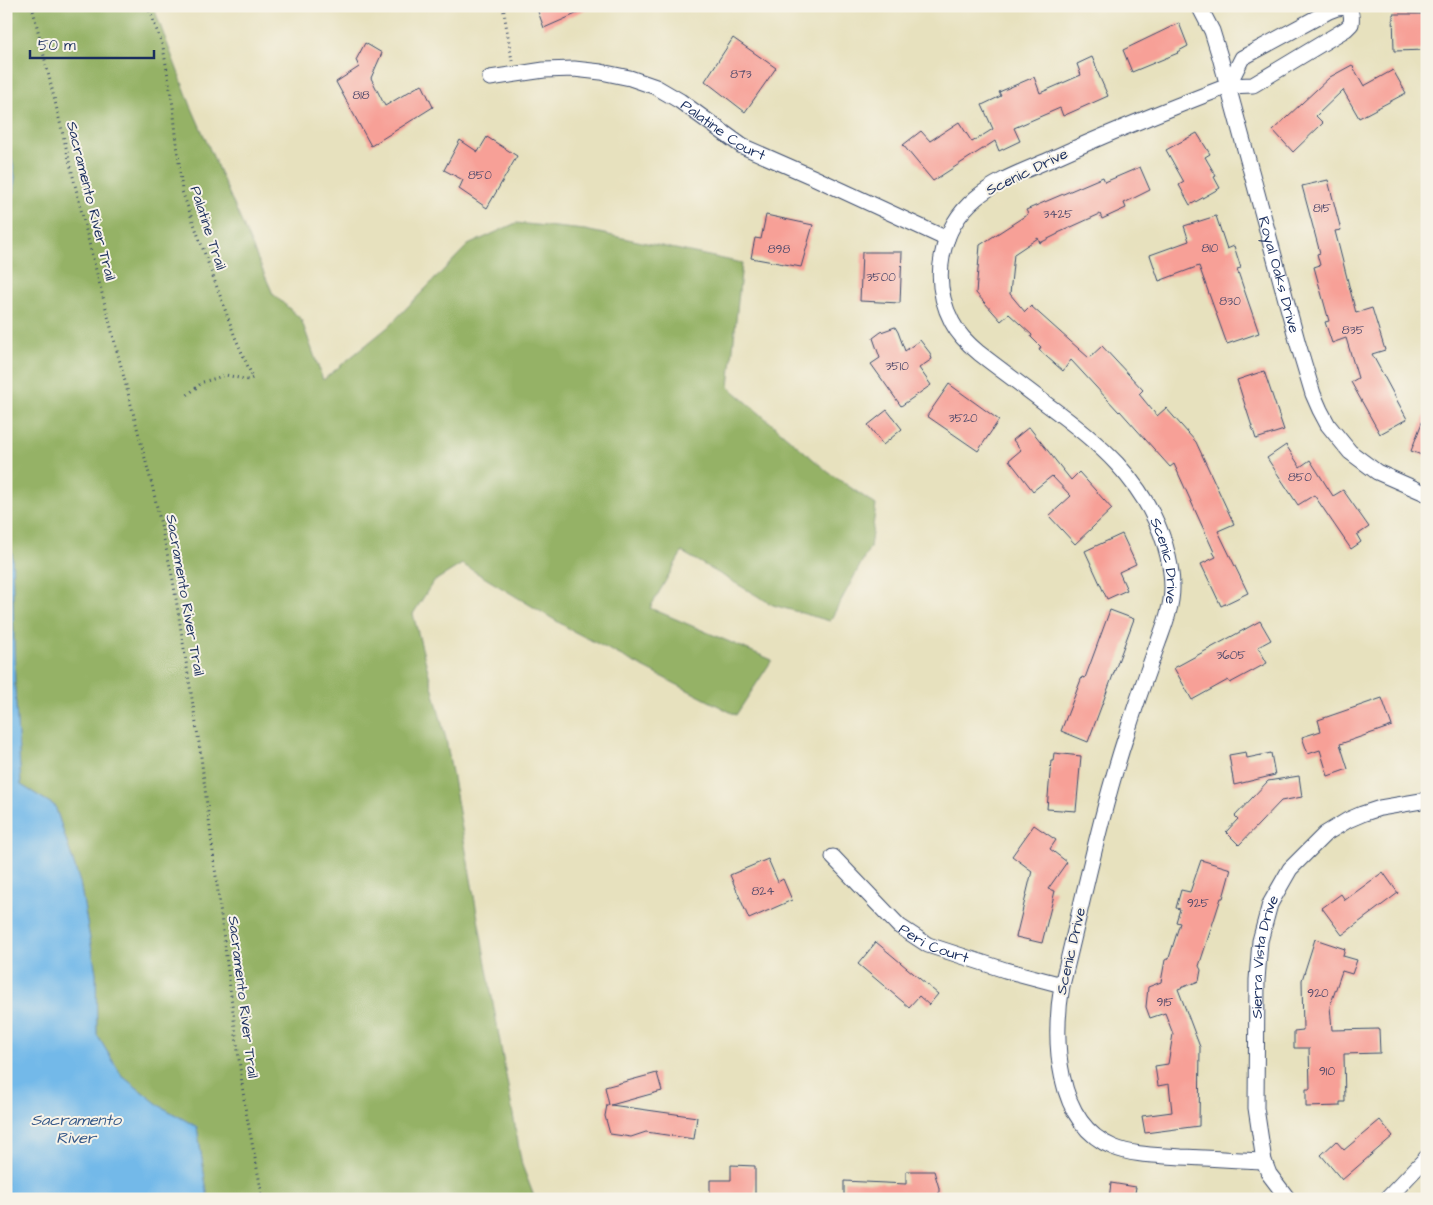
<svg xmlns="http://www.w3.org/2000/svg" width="1433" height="1205" viewBox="0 0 1433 1205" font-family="'Architects Daughter',sans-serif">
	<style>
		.forest { fill: #95b266; stroke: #587062 }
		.water { fill: #73b9e9; stroke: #4774a4 }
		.building { fill: #f7a097 }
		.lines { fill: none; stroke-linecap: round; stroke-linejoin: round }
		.street-casing { stroke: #3a4a6c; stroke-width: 17 }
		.path { stroke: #3a4a6c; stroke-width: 3; stroke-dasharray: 1 4; stroke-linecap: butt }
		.street { stroke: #fff; stroke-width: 15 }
		.labels { text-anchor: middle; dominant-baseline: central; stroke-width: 4; stroke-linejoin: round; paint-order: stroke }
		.number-label { font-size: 12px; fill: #524b6c }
		.street-label { font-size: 15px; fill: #1b2f5e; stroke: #f7f3e8 }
		.water-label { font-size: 16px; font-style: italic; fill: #355888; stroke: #f7f3e8 }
	</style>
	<rect width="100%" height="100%" fill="#f7f3e8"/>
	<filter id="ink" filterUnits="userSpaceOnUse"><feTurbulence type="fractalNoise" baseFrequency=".02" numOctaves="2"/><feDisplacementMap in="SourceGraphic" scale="10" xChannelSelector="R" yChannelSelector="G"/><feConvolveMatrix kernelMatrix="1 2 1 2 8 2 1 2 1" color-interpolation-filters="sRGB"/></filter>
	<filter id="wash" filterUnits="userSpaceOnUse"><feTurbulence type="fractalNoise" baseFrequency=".0096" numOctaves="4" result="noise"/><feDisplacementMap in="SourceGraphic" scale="20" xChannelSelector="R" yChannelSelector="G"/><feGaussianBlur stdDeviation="1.12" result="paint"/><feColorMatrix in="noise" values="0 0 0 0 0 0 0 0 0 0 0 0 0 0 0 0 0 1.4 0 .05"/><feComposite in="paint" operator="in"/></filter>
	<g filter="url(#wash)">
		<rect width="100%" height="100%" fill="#e7e1be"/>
		<path class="forest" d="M6 6H153L191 106 273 294 301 319 323 380 388 327 468 245 516 223 585 230 742 263 729 387 828 472 876 505 870 547 830 621 773 605 682 552 650 608 772 660 736 715 573 631 462 564 433 582 413 614 446 739 522 1165 535 1199H208L197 1127 160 1106 122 1076 97 1035 96 973 80 883 55 806 21 785 15 691 12 553 6 532V240L10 226 15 177 6 124Z"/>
		<g class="water">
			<path d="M6 124 15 177 10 226 6 240Z"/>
			<path d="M6 532 12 553 15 691 21 785 55 806 80 883 96 973 97 1035 122 1076 160 1106 197 1127 208 1199H6Z"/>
		</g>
		<g id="blocks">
			<g class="building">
				<path d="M536 6H594L544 28Z"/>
				<path d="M1393 14H1426L1427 50 1394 51Z"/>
				<path d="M1179 23 1188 46 1177 52 1178 53 1132 72 1123 50Z"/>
				<path d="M733 38 776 68 745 112 705 81Z"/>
				<path d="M365 43 382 53 371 78 385 106 422 84 433 107 371 146 336 82 359 67 356 60Z"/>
				<path d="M1092 57 1098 71H1097L1108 96 1063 116 1060 108 1014 128 1020 141 999 151 995 141 933 181 903 145 921 131 930 141 959 122 972 142 993 129 982 105 1001 96 999 92 1034 77 1040 93 1081 75 1077 64Z"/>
				<path d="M1352 65 1364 86 1393 70 1406 93 1359 118 1343 90 1316 116 1323 123 1293 152 1273 130 1330 77Z"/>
				<path d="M1197 133 1210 154 1205 157 1216 176 1214 177 1220 188 1190 205 1179 185 1184 182 1166 150Z"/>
				<path d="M487 137 517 156 487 208 459 189 463 180 444 170 460 140 478 152Z"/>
				<path d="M1140 167 1150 190 1124 203 1126 208 1102 219 1100 214 1058 233V234L1040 243 1038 238 1014 254 1010 294 1025 312 1031 306 1089 358 1102 346 1143 390 1139 394 1157 416 1166 408 1196 442 1234 524 1218 531 1248 593 1221 606 1201 564 1216 557 1213 552H1214L1174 464 1170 467 1120 411 1119 412 1071 360 1063 371 1039 350 1041 347 1031 337 1032 335 1009 314 1001 321 976 293 980 245 1028 214 1026 210 1103 177 1105 182Z"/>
				<path d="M1328 180 1341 230 1335 231 1356 313 1372 308 1385 350 1372 354 1407 419 1380 434 1351 382 1358 378 1346 338 1332 343 1325 322 1329 321 1314 267 1320 265 1317 254 1320 253 1302 186Z"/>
				<path d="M766 215 813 225 801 267 751 258 755 238 761 239Z"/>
				<path d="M1216 216 1227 249 1234 246 1241 268 1237 269 1259 333 1227 344 1199 266 1159 281 1150 255 1189 241 1184 226Z"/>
				<path d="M862 252H902L900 303 860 301Z"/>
				<path d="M895 327 898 332 905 351 920 340 930 353 932 359 919 368 931 385 901 406 871 364 880 358 873 338 881 332Z"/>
				<path d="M1264 371 1284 430 1256 439 1237 380Z"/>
				<path d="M949 384 999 420 978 451 927 416Z"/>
				<path d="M887 410 902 429 883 445 868 425Z"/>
				<path d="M1426 412 1427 413V457L1411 451Z"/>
				<path d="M1029 427 1071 480 1079 472 1112 509 1075 544 1049 516 1071 496 1052 476 1033 491 1009 460 1021 450 1013 440Z"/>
				<path d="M1286 445 1300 467 1310 460 1333 496 1343 490 1369 527 1357 535 1361 542 1351 549 1314 495 1298 505 1267 458Z"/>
				<path d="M1122 534 1136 564 1119 572 1127 590 1107 599 1085 551Z"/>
				<path d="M1110 610 1134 619 1088 742 1061 731 1082 677 1085 678Z"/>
				<path d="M1260 621 1271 640 1258 647 1267 663 1230 683 1228 680 1192 700 1174 668Z"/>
				<path d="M1382 698 1392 726 1340 744 1348 769 1328 776 1320 750 1308 754 1302 737 1321 731 1318 720Z"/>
				<path d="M1246 752 1247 758 1271 753 1275 775 1234 785 1229 755Z"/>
				<path d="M1054 753 1081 756 1076 811 1047 809 1051 761H1053Z"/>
				<path d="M1299 776 1302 797 1281 801 1239 845 1226 832 1238 819 1235 816 1268 781Z"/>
				<path d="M1034 825 1056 840 1050 849 1067 862 1048 889 1055 891 1042 943 1016 937 1032 871 1012 856Z"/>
				<path d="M768 859 778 882 783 879 792 900 749 919 730 875Z"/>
				<path d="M1201 860 1231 869 1223 898H1221L1199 966 1201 970 1199 981 1178 989 1200 1047 1199 1126 1145 1133 1142 1116 1172 1112 1169 1084 1158 1086 1155 1066 1168 1064 1173 1034 1165 1013 1150 1018 1146 1007 1148 987 1161 982 1165 960 1169 958 1180 923 1176 922 1180 909 1176 908 1181 890 1190 892Z"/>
				<path d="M1383 872 1398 893 1342 935 1322 908 1341 894 1345 900Z"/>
				<path d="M1315 939 1345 949 1343 956 1357 960 1352 974 1342 971 1330 1006 1332 1030 1379 1029 1380 1053 1344 1054 1345 1102H1340V1106L1306 1107V1089H1310L1309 1048H1294V1031L1303 1030 1302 980Z"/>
				<path d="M876 942 938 994 929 1005 919 996 909 1007 858 964Z"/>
				<path d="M657 1073 662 1091 611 1105 697 1117 694 1139 646 1132 631 1137 610 1134 605 1116 607 1105H609L605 1087Z"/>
				<path d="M1380 1120 1393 1136 1342 1180 1321 1155 1336 1141 1344 1150Z"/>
				<path d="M731 1165 755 1166V1199H710V1180H731Z"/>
				<path d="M906 1171H934L939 1188V1199H844V1181L906 1184Z"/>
				<path d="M1111 1183 1136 1187 1134 1199H1109Z"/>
			</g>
		</g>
	</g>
	<g filter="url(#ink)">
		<use href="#blocks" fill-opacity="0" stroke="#3a4a6c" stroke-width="1"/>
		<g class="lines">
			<g class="street-casing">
				<g id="street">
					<path id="s1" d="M1199 6 1212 31 1220 57 1298 344 1313 394 1320 410 1328 425 1350 452 1377 472 1427 494"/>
					<path d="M1346 7C1352 11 1352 17 1351 24L1346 29 1253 85 1228 86 1242 58 1329 11 1337 8Z"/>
					<path id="s2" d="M490 78 544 70 574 69 601 72 630 78 656 87 680 101 742 146 815 178 947 239"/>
					<path id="s3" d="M1228 86C1168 109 1108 133 1049 160 1024 171 997 180 976 198 940 228 930 280 952 322 958 334 968 344 979 353 1001 370 1023 386 1045 403 1097 441 1145 480 1165 545 1170 562 1174 582 1171 600 1169 615 1163 629 1158 643 1147 673 1136 703 1127 733 1100 815 1083 901 1062 985 1053 1038 1055 1123 1113 1147 1135 1156 1158 1155 1181 1157 1209 1158 1236 1160 1264 1161"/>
					<path id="s4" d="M833 857 899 926 928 945 1005 970 1062 985"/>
					<path id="s5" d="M1288 1199 1269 1174 1264 1161 1256 1108 1257 980 1260 941 1270 904 1290 869 1325 834 1348 820 1362 814 1380 808 1427 800"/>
					<path d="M1387 1199 1427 1157"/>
				</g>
			</g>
			<g class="path">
				<path d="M32 6 91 251 153 489 173 580 200 749 245 1107 263 1199"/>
				<path d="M148 6 163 47 173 106 182 191 235 337 253 378 248 380 226 375 203 382 186 396"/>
				<path d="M503 6 512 61"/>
			</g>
			<use href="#street" class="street"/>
		</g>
	</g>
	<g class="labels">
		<g class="number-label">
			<text x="741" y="74">873</text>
			<text x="361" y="95">818</text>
			<text x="480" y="175">850</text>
			<text x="1322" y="208">815</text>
			<text x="1058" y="214">3425</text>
			<text x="1210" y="248">810</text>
			<text x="779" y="249">898</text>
			<text x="881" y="277">3500</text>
			<text x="1230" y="301">830</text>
			<text x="1353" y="330">835</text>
			<text x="897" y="366">3510</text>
			<text x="963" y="418">3520</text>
			<text x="1300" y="477">850</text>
			<text x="1231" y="655">3605</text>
			<text x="763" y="891">824</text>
			<text x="1198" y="903">925</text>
			<text x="1318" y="993">920</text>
			<text x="1165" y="1002">915</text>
			<text x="1327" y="1071">910</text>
		</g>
		<g class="street-label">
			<text stroke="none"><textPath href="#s2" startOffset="249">Palatine Court</textPath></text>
			<text transform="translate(1027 172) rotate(-26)">Scenic Drive</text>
			<text transform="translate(91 201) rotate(76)">Sacramento River Trail</text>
			<text transform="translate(208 228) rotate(72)">Palatine Trail</text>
			<text stroke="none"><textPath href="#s1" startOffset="281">Royal Oaks Drive</textPath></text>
			<text stroke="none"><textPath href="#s3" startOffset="742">Scenic Drive</textPath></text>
			<text transform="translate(185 595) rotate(80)">Sacramento River Trail</text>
			<text stroke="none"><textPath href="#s4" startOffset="135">Peri Court</textPath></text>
			<text transform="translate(1071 951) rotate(-77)">Scenic Drive</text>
			<text stroke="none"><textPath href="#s5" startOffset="251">Sierra Vista Drive</textPath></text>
			<text transform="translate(243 997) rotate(83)">Sacramento River Trail</text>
		</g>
		<g class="water-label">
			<text x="76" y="1120">Sacramento<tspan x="76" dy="18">River</tspan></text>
		</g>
	</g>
	<rect width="1433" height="1205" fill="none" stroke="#f7f3e8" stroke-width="25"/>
	<path d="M30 50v8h124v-8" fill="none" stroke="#1b2f5e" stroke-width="2.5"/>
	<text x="38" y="50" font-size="15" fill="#1b2f5e" stroke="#f7f3e8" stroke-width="4" paint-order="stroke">50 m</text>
</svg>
